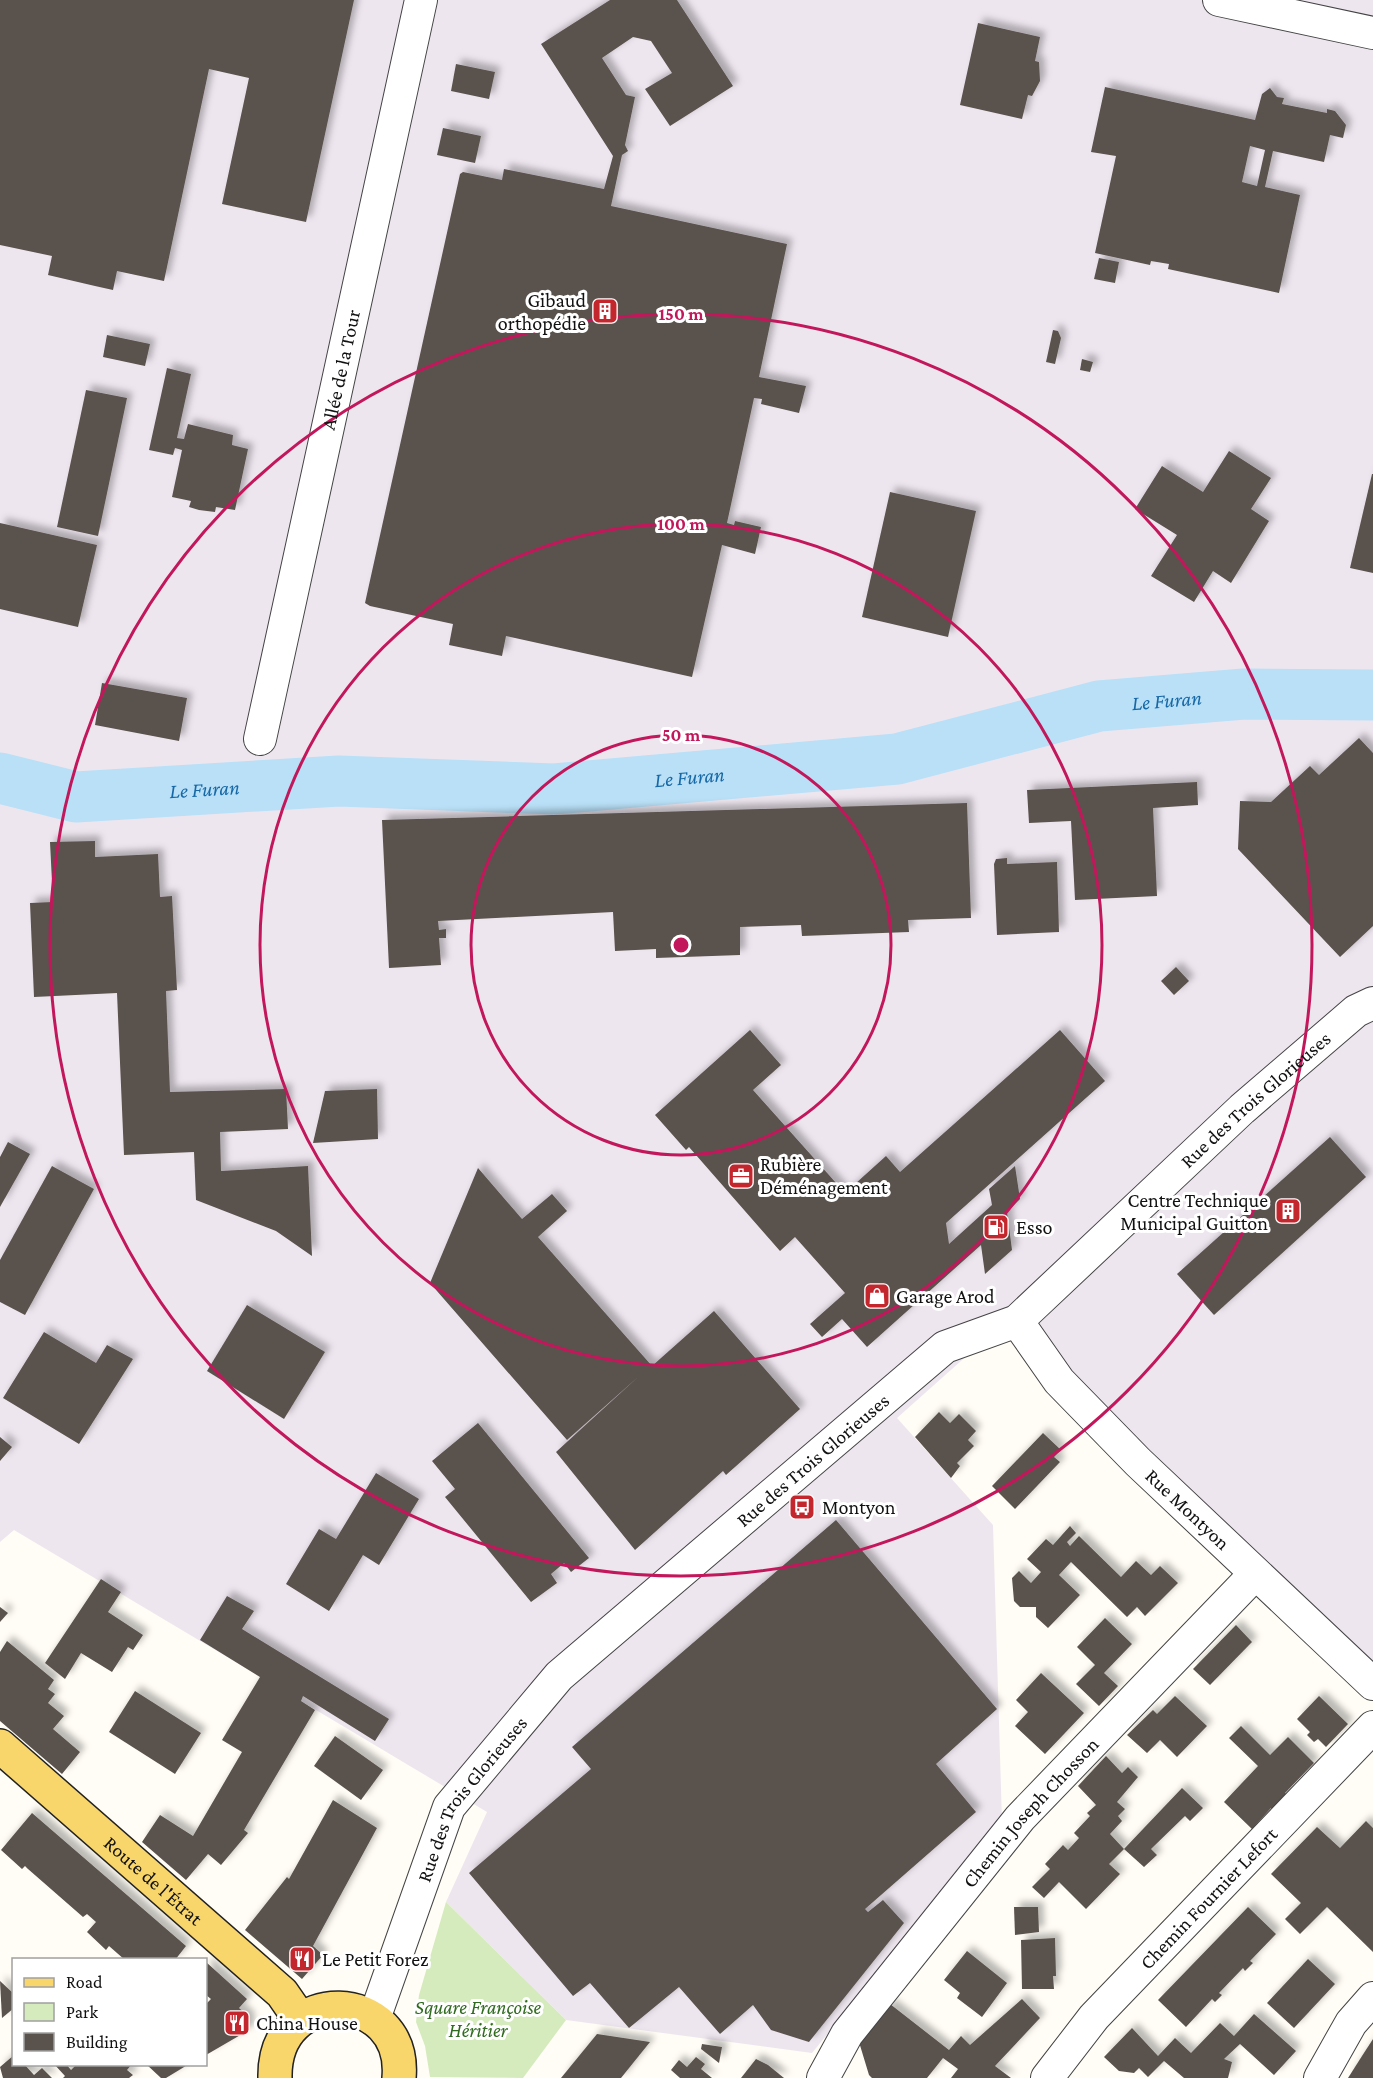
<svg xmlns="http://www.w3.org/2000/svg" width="1373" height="2078" viewBox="0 0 1373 2078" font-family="'Crimson Pro',serif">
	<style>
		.industrial { fill: #eee6ef }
		.green { fill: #d5ebbd }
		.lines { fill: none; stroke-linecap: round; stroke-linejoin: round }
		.river { stroke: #b9e0f7; stroke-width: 51 }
		.building { fill: #5a524d; fill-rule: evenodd; filter: url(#shadow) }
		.minor-casing { stroke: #444; stroke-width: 34 }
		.major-casing { stroke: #222; stroke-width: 36 }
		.minor { stroke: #fff; stroke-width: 32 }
		.major { stroke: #f9d66b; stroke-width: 33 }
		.ring { fill: none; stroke: #c2185b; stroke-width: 3 }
		.labels { text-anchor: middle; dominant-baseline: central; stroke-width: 6; stroke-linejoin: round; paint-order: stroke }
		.poi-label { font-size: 20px; fill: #111; stroke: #fff; text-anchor: start }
		.street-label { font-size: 20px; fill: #111; stroke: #fff }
		.park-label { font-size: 20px; font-style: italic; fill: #2f6b1f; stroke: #fff }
		.water-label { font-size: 21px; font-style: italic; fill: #1768a6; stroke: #fff }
		.centre { fill: #c2185b; stroke: #fff; stroke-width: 3 }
		.ring-label { font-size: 18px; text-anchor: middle; font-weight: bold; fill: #c2185b; stroke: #fff; stroke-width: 6; stroke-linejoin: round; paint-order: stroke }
	</style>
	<defs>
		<filter id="shadow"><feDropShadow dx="5.5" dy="-5.5" stdDeviation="3" flood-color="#0004"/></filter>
	</defs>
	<rect width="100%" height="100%" fill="#fffdf5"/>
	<path class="industrial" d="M0 0H1373V1666L1007 1320 897 1418 993 1525 1002 1821 812 2053 566 2020 446 1902 487 1812 14 1530 0 1542Z"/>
	<path class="green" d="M446 1902 566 2020 523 2078 430 2077 425 2046 416 2022 419 1995Z"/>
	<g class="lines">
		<path class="river" id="s1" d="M0 778 76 797 339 781 554 789 897 759 1099 706 1244 694 1373 695"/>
	</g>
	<g class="building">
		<path d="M0 0H354L306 222 222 204 249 78 209 69 164 281 117 271 113 290 95 286 48 275 52 256 0 245Z"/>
		<path d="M610 0H677L733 86 670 126 645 89 672 73 651 41 633 37 602 58 626 95 635 97 625 145 628 151 622 155 611 206 787 244 759 377 806 386 799 413 761 404 762 399 754 398 727 523 734 525 735 521 761 527 755 554 722 545 692 677 506 636 502 656 449 645 453 624 370 606 365 603 460 174 463 172 502 180 504 169 604 189 613 156 541 44Z"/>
		<path d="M978 23 1040 37 1035 61 1039 62 1040 81 1032 96 1028 95 1022 119 960 105Z"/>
		<path d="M456 64 495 72 489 99 451 91Z"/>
		<path d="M1105 87 1255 120 1262 94 1270 88 1277 97 1284 98 1282 104 1327 113V109L1335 111 1346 125 1343 138 1330 135 1324 162 1273 151 1265 187 1300 195 1279 293 1168 269 1169 264 1151 261 1150 265 1095 253 1116 156 1091 152ZM1250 146 1265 150 1257 186 1242 182Z"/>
		<path d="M443 128 481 136 475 163 437 155Z"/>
		<path d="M1099 258 1119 262 1115 283 1094 279Z"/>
		<path d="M1053 330 1058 331 1061 338 1055 364 1046 362Z"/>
		<path d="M107 335 150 344 145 366 103 357Z"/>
		<path d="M1082 359 1093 362 1090 372 1080 370Z"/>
		<path d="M167 368 191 374 177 438 184 439 188 424 233 435 232 445 248 449 235 510 216 507 215 512 199 510 189 507 191 501 172 497 182 450 175 448 173 455 149 450Z"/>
		<path d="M86 390 127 398 98 536 57 527Z"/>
		<path d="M1229 451 1271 478 1251 509 1269 521 1231 583 1213 571 1194 602 1151 576 1177 535 1135 509 1162 466 1203 492Z"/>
		<path d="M1372 474H1373V573L1350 568Z"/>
		<path d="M890 492 976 511 948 637 862 617Z"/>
		<path d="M0 523 97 545 78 627 0 609Z"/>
		<path d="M102 683 187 698 179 741 95 725Z"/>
		<path d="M1359 738 1373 753V926L1340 957 1238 849 1240 801 1271 802 1310 766 1319 775Z"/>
		<path d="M1197 782 1198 805 1153 808 1157 896 1075 900 1071 821 1029 823 1027 790Z"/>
		<path d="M967 803 971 918 908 920 909 932 802 936 801 925 740 927V955L656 958V949L615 951 613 912 438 921 439 930 446 929V938H439L441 965 389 968 382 820Z"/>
		<path d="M95 841V857L158 854 160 897 172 896 177 990 166 991 170 1092 286 1089 288 1129 220 1132 221 1171 308 1166 312 1256 276 1231 196 1200 194 1152 124 1155 117 993 34 997 30 903 53 902 50 842Z"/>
		<path d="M1007 858V864L1057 862 1059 932 997 935 994 864 996 859Z"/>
		<path d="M1176 967 1189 981 1174 995 1161 981Z"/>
		<path d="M750 1030 781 1065 753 1090 845 1193 886 1156 900 1172 1060 1030 1105 1081 946 1223 949 1244 992 1205 989 1189 1015 1166 1020 1199 1007 1212 1012 1250 985 1274 981 1245 867 1347 842 1319 822 1337 810 1324 845 1293 795 1237 780 1251 689 1147 686 1150 655 1115Z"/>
		<path d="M377 1089 378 1139 313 1143 325 1091Z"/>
		<path d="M1330 1137 1366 1177 1214 1315 1177 1274Z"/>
		<path d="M8 1142 30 1154 0 1207V1157Z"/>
		<path d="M52 1166 94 1189 25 1315 0 1302V1260Z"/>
		<path d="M478 1168 522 1219 552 1194 567 1211 538 1237 652 1366 714 1311 800 1409 726 1475 723 1471 635 1550 556 1452 638 1377 567 1440 430 1283Z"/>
		<path d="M247 1305 325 1352 284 1419 207 1371Z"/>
		<path d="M44 1332 96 1363 107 1345 133 1359 79 1444 3 1398Z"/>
		<path d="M939 1412 950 1423 959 1414 976 1431 968 1440 974 1446 957 1463 960 1466 951 1478 915 1437Z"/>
		<path d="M478 1423 589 1558 571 1572 564 1563 551 1574 557 1583 531 1602 445 1497 455 1489 432 1461Z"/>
		<path d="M1043 1433 1061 1450 1054 1457 1060 1462 1015 1509 992 1486Z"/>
		<path d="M0 1437 12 1447 0 1461Z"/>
		<path d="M376 1473 419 1499 379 1565 363 1555 329 1611 286 1584 319 1529 336 1539Z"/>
		<path d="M836 1520 997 1709 936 1764 976 1812 865 1909 868 1912 883 1900 904 1923 809 2042 771 2030 753 2005 720 2034 679 1987 629 2028 590 1983 573 1996 469 1873 591 1769 572 1747Z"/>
		<path d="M1070 1526 1076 1533 1067 1542 1070 1546 1079 1536 1121 1577 1136 1561 1151 1575 1160 1566 1178 1583 1145 1616 1137 1607 1127 1617 1071 1562 1059 1575 1080 1595 1048 1628 1036 1617V1607H1020L1014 1601 1012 1578 1019 1571 1031 1583 1041 1572 1027 1559 1046 1539 1053 1545Z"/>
		<path d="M101 1579 121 1592 108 1612 143 1635 133 1650 128 1647 112 1672 81 1653 65 1679 45 1663Z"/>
		<path d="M227 1596 254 1611 242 1629 389 1719 375 1741 303 1696 301 1701 315 1710 244 1830 248 1833 221 1865 208 1854 186 1880 142 1842 160 1815 193 1836 242 1752 222 1740 260 1677 200 1640Z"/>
		<path d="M0 1607 8 1613 0 1622Z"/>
		<path d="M1105 1618 1132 1644 1104 1673 1118 1686 1099 1706 1076 1684 1095 1665 1077 1647Z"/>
		<path d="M1236 1625 1252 1642 1210 1685 1193 1669Z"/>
		<path d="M7 1641 54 1680 48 1689 55 1694 48 1703 64 1716 53 1729 80 1752 62 1774 0 1721V1652Z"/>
		<path d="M1041 1673 1084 1713 1045 1754 1015 1726 1028 1712 1016 1700Z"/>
		<path d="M135 1691 201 1733 175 1774 109 1732Z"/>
		<path d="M1175 1696 1207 1726 1177 1757 1160 1740 1147 1753 1127 1735 1153 1710 1157 1714Z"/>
		<path d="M1319 1696 1348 1724 1326 1747 1318 1739 1314 1742 1307 1735 1310 1732 1297 1719Z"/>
		<path d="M1241 1726 1270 1755 1288 1737 1314 1763 1285 1793 1290 1797 1275 1812 1271 1808 1252 1829 1224 1802 1258 1766 1229 1738Z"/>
		<path d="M335 1736 383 1770 361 1800 314 1766Z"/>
		<path d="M1106 1756 1122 1773 1128 1767 1138 1777 1117 1802 1125 1809 1118 1816 1122 1821 1110 1834 1124 1849 1182 1788 1203 1808 1190 1821 1185 1816 1151 1849 1157 1855 1144 1867 1124 1849 1109 1864 1120 1874 1086 1909 1059 1882 1044 1898 1032 1887 1050 1869 1045 1864 1063 1845 1068 1850 1079 1838 1074 1833 1090 1816 1087 1813 1096 1805 1078 1786Z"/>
		<path d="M333 1800 377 1828 313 1946 323 1955 302 1979 245 1930 287 1877 289 1879Z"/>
		<path d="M32 1813 186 1946 175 1960H125L109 1946 106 1950 87 1932 96 1922 87 1914 83 1917 28 1869 25 1866 22 1869 1 1850Z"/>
		<path d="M1366 1821 1373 1828V1952L1327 1907 1300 1934 1285 1919 1301 1903 1271 1874 1317 1827 1340 1848Z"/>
		<path d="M1014 1907H1038L1039 1932 1015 1935Z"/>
		<path d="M1248 1907 1276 1934 1250 1961 1253 1963 1245 1971 1243 1968 1219 1993 1222 1995 1215 2002 1212 1999 1186 2027 1158 2000Z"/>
		<path d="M1055 1938 1056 1976H1053L1054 1989H1022L1021 1940Z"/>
		<path d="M967 1951 1007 1983 982 2017 957 1998 960 1993 944 1980Z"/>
		<path d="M1308 1959 1335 1984 1294 2028 1267 2003Z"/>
		<path d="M206 1962 247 1999 239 2008 249 2017V2030L206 2055V2004L211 1999 206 1995Z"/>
		<path d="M0 1981 14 1994V2008L2 2018Z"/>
		<path d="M1022 1999 1040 2018 995 2066 1011 2078H951L958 2069 943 2058 927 2078H872L869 2075 859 2042 890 2004 949 2050 961 2036 970 2045Z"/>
		<path d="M1254 2014 1296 2051 1274 2075 1240 2044 1224 2059 1232 2062 1228 2078H1184L1164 2061 1148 2077 1139 2068 1134 2073 1119 2071 1104 2057 1132 2028 1158 2056 1175 2038 1191 2053 1220 2023 1234 2036Z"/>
		<path d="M597 2034 650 2042 621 2078H561Z"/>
		<path d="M1373 2039V2078H1348L1362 2056Z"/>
		<path d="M702 2044 722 2047 719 2063 701 2049Z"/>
		<path d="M14 2055V2064H24L34 2075 42 2068 52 2078H3L0 2067Z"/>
		<path d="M696 2057 705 2064 701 2069 712 2078H680L671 2070 679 2060 687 2067Z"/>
		<path d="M756 2059 768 2065 784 2078H741Z"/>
		<path d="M54 2064H66L71 2070 77 2064H132L127 2070 133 2075 129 2078H63L65 2076Z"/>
		<path d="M146 2064H189L166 2078H161Z"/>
	</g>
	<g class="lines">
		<g class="minor-casing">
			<g id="minor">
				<path d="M1219 0 1373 33"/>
				<path id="s2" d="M260 739 421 0"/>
				<path id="s3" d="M1017 1321 1059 1381 1138 1462 1373 1684"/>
				<path id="s4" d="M374 2019 449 1807 559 1676 945 1347 1017 1321 1242 1109 1356 1011 1373 1003"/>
				<path id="s5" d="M823 2078 847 2034 1020 1818 1255 1574"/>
				<path id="s6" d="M1047 2078 1094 2017 1373 1727"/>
				<path d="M1320 2078 1351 2023 1373 1998"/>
			</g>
		</g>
		<g class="major-casing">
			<g id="major">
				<path id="s7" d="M0 1746 282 1993 300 2019"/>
				<path d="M275 2078C273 1982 407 1988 399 2078"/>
			</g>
		</g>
		<use href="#minor" class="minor"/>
		<use href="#major" class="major"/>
	</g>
	<g class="ring">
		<circle cx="681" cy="945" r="210"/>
		<circle cx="681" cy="945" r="421"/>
		<circle cx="681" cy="945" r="631"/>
	</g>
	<defs>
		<g id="building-square" transform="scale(1.35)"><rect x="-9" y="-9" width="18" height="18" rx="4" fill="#c4262e" stroke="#fff"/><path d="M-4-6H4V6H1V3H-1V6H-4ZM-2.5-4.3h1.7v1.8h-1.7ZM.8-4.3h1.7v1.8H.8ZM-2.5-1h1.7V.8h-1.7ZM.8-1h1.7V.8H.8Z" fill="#fff"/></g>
		<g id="office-square" transform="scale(1.35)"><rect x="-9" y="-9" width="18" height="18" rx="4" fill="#c4262e" stroke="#fff"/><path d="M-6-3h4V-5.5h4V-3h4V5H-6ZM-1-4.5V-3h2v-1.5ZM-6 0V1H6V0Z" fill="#fff"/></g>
		<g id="fuel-square" transform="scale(1.35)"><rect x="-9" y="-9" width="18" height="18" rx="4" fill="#c4262e" stroke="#fff"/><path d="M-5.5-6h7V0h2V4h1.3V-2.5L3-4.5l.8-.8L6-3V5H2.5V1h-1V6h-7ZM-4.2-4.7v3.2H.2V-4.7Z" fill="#fff"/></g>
		<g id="shop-square" transform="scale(1.35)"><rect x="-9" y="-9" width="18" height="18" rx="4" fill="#c4262e" stroke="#fff"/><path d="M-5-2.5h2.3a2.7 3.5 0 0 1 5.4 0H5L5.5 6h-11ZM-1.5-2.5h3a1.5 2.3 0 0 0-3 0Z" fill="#fff"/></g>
		<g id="bus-square" transform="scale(1.35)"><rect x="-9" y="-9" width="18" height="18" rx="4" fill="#c4262e" stroke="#fff"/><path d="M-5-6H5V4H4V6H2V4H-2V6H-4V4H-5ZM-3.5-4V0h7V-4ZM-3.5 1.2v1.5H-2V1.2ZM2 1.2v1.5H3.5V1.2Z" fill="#fff"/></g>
		<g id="restaurant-square" transform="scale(1.35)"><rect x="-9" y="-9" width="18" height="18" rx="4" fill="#c4262e" stroke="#fff"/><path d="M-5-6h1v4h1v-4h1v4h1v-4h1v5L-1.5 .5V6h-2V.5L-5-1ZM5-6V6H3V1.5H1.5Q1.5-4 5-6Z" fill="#fff"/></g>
	</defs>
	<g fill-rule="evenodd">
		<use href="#building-square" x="605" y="311"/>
		<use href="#office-square" x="741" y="1176"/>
		<use href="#building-square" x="1288" y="1211"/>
		<use href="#fuel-square" x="996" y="1227"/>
		<use href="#shop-square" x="877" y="1296"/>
		<use href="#bus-square" x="802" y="1507"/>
		<use href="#restaurant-square" x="302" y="1959"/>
		<use href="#restaurant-square" x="237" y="2023"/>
	</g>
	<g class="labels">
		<g class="poi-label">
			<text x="586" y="300" text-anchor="end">Gibaud<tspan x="586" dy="23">orthopédie</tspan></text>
			<text x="760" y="1164">Rubière<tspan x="760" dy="23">Déménagement</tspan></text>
			<text x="1268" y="1200" text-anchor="end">Centre Technique<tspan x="1268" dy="23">Municipal Guitton</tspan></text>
			<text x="1016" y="1227">Esso</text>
			<text x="896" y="1296">Garage Arod</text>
			<text x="822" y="1507">Montyon</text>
			<text x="322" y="1959">Le Petit Forez</text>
			<text x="256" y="2023">China House</text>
		</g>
		<g class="street-label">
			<text stroke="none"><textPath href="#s2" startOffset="378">Allée de la Tour</textPath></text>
			<text stroke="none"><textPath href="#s4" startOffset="1305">Rue des Trois Glorieuses</textPath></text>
			<text stroke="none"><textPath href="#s4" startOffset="729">Rue des Trois Glorieuses</textPath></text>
			<text stroke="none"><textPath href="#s3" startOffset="255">Rue Montyon</textPath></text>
			<text stroke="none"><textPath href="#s4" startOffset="243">Rue des Trois Glorieuses</textPath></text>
			<text stroke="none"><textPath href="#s5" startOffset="338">Chemin Joseph Chosson</textPath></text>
			<text stroke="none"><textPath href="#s7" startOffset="204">Route de l'Étrat</textPath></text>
			<text stroke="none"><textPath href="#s6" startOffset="242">Chemin Fournier Lefort</textPath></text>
		</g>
		<g class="park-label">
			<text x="478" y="2007">Square Françoise<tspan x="478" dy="23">Héritier</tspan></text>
		</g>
		<g class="water-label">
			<text stroke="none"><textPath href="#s1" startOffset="1178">Le Furan</textPath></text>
			<text stroke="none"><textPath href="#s1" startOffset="693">Le Furan</textPath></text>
			<text stroke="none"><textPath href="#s1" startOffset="207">Le Furan</textPath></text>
		</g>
	</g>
	<circle cx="681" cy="945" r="9" class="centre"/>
	<g class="ring-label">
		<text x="681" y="320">150 m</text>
		<text x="681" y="530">100 m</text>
		<text x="681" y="741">50 m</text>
	</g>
	<rect x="12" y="1958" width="195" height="108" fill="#ffffff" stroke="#a0a0a0" stroke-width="1.5"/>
	<rect x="24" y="1978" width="30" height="9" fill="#f9d66b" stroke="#a0a0a0" stroke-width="1.5"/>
	<text x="66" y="1988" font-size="18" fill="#111111">Road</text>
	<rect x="24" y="2003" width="30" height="18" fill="#d5ebbd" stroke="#a0a0a0" stroke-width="1.5"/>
	<text x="66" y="2018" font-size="18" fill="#111111">Park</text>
	<rect x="24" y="2033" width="30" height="18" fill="#5a524d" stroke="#a0a0a0" stroke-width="1.5"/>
	<text x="66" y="2048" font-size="18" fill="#111111">Building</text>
</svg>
